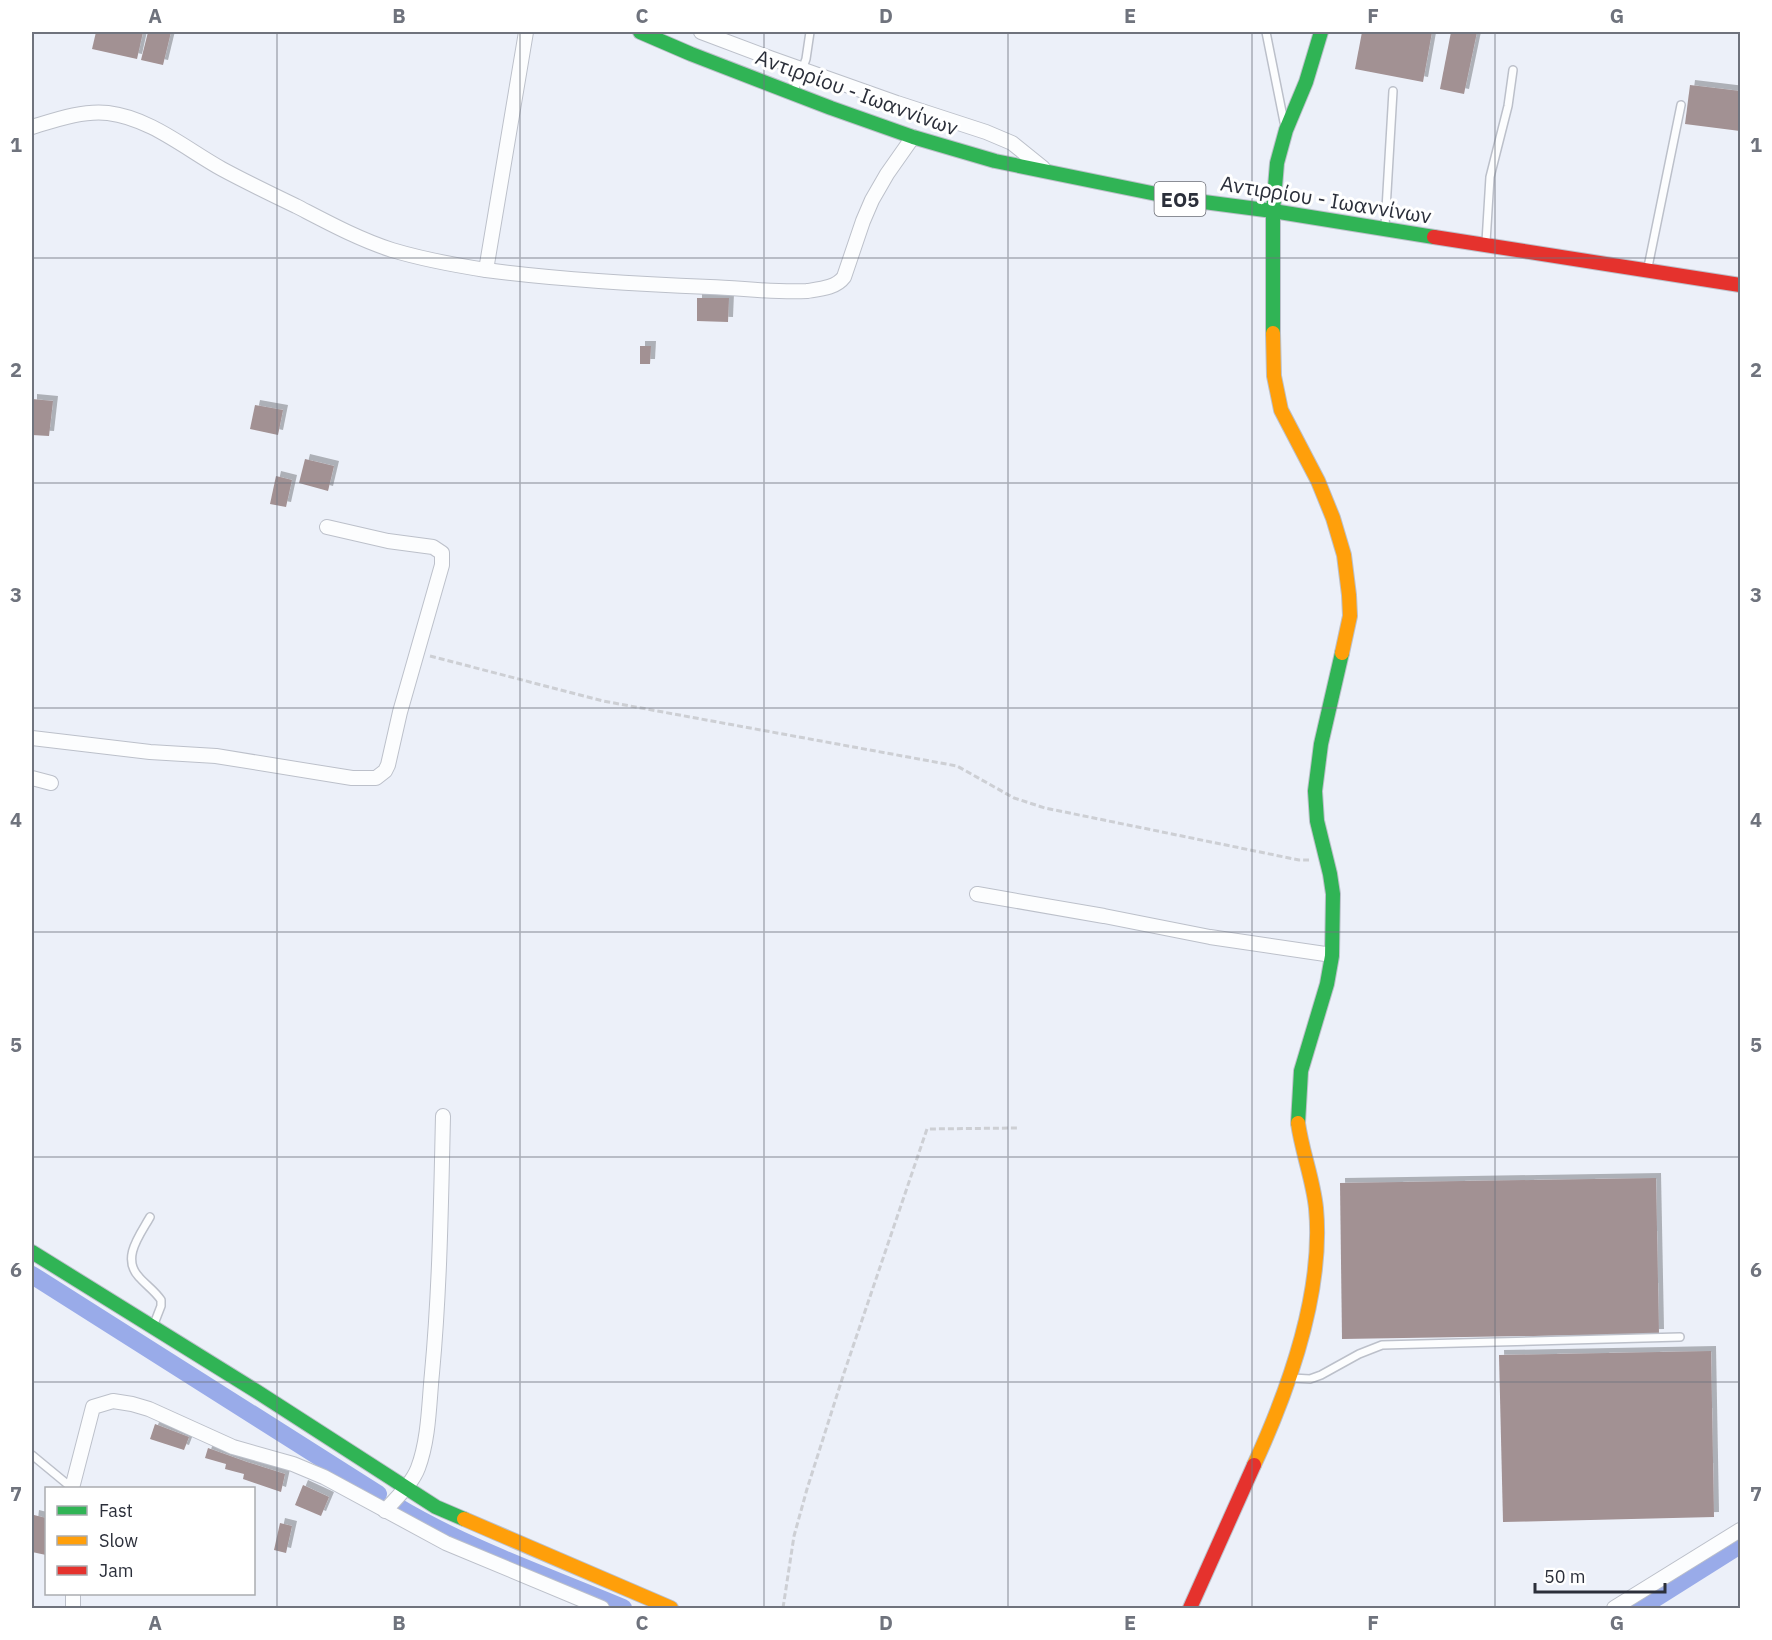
<svg xmlns="http://www.w3.org/2000/svg" width="1772" height="1640" viewBox="0 0 1772 1640" font-family="'IBM Plex Sans',sans-serif">
	<style>
		.lines { fill: none; stroke-linecap: round; stroke-linejoin: round }
		.canal { stroke: #99abe9; stroke-width: 18 }
		.building { fill: #a29193; filter: url(#shadow) }
		.lane-casing { stroke: #bcc0ca; stroke-width: 10 }
		.street-casing { stroke: #bcc0ca; stroke-width: 16 }
		.fast-casing { stroke: #bcc0ca; stroke-width: 16 }
		.slow-casing { stroke: #bcc0ca; stroke-width: 16 }
		.jam-casing { stroke: #bcc0ca; stroke-width: 16 }
		.path { stroke: #cdcfd4; stroke-width: 3; stroke-dasharray: 6 3; stroke-linecap: butt }
		.lane { stroke: #fcfdfe; stroke-width: 7 }
		.street { stroke: #fcfdfe; stroke-width: 14 }
		.fast { stroke: #30b455; stroke-width: 14 }
		.slow { stroke: #ff9f0a; stroke-width: 14 }
		.jam { stroke: #e5322d; stroke-width: 14 }
		.grid { fill: none; stroke: #6f737d; stroke-width: 1.5; stroke-opacity: 0.55 }
		.labels { text-anchor: middle; dominant-baseline: central; stroke-width: 6; stroke-linejoin: round; paint-order: stroke }
		.shield { fill: #fff; stroke: #6b6d75; stroke-width: 1.5 }
		.shield-label { font-size: 20px; font-weight: bold; fill: #2b2f3a }
		.street-label { font-size: 21px; fill: #2b2f3a; stroke: #fff }
		.neatline { fill: none; stroke: #6f737d; stroke-width: 2 }
		.grid-label { font-size: 20px; text-anchor: middle; font-weight: bold; fill: #6f737d }
	</style>
	<defs>
		<filter id="shadow"><feDropShadow dx="5" dy="-5" stdDeviation="0" flood-color="#0004"/></filter>
	</defs>
	<rect width="100%" height="100%" fill="#ecf0f9"/>
	<g class="lines">
		<g class="canal">
			<path d="M32 1275 378 1494"/>
			<path d="M396 1506C468 1549 547 1576 623 1608"/>
			<path d="M1640 1608 1740 1545"/>
		</g>
	</g>
	<g class="building">
		<path d="M96 32H143L137 59 92 49Z"/>
		<path d="M148 32H171L163 65 141 60Z"/>
		<path d="M1362 32H1432L1423 82 1355 69Z"/>
		<path d="M1451 32H1477L1464 94 1440 89Z"/>
		<path d="M1690 85 1740 91V131L1685 124Z"/>
		<path d="M697 298H729L728 322 697 321Z"/>
		<path d="M640 346H651L650 364H640Z"/>
		<path d="M32 399 53 401 49 436 32 435Z"/>
		<path d="M255 405 283 410 278 435 250 429Z"/>
		<path d="M305 459 334 466 328 491 299 483Z"/>
		<path d="M276 476 292 480 286 507 270 504Z"/>
		<path d="M1656 1178 1659 1334 1342 1339 1340 1183Z"/>
		<path d="M1711 1351 1714 1517 1503 1522 1499 1355Z"/>
		<path d="M155 1424 189 1437 184 1450 150 1439Z"/>
		<path d="M208 1448 247 1462 285 1474 281 1492 243 1479 244 1474 225 1469 226 1464 205 1458Z"/>
		<path d="M303 1485 329 1497 321 1516 295 1505Z"/>
		<path d="M34 1515 46 1518V1555L32 1552V1532Z"/>
		<path d="M280 1523 292 1526 286 1553 274 1550Z"/>
	</g>
	<g class="lines">
		<g class="lane-casing">
			<g id="lane">
				<path d="M1266 32 1284 122"/>
				<path d="M794 91 806 59 810 32"/>
				<path d="M1385 226 1393 91"/>
				<path d="M1486 242 1490 177 1508 106 1513 70"/>
				<path d="M1648 267 1681 105"/>
				<path d="M150 1217C140 1235 121 1258 139 1277 146 1285 155 1291 161 1300V1306L154 1324"/>
				<path d="M1292 1378 1310 1379 1321 1375 1359 1354 1382 1345 1680 1337"/>
				<path d="M32 1455 72 1488"/>
			</g>
		</g>
		<g class="street-casing">
			<g id="street">
				<path d="M701 32 770 58 897 103 986 132 1012 143 1043 168"/>
				<path d="M32 127C55 120 83 110 108 113 150 118 186 149 222 169 246 182 271 194 296 206 327 222 358 239 392 250 422 259 454 265 486 270L526 32"/>
				<path d="M486 270C560 280 635 284 710 287 741 288 776 293 807 291 820 289 836 288 844 277L863 221 872 200 887 174 913 137"/>
				<path d="M32 738 150 752 216 756 352 778H376L385 771 388 765 400 712 442 565V553L433 547 388 541 327 527"/>
				<path d="M32 778 51 783"/>
				<path d="M977 894 1104 916 1210 937 1332 955"/>
				<path d="M72 1488 93 1407 113 1401 132 1404 149 1409 233 1447 293 1464 324 1477 446 1543 602 1608"/>
				<path d="M385 1511C396 1498 412 1484 418 1468 429 1439 429 1403 432 1373 440 1287 441 1202 443 1116"/>
				<path d="M73 1594V1608"/>
				<path d="M1614 1608 1740 1530"/>
			</g>
		</g>
		<g class="fast-casing">
			<g id="fast">
				<path d="M640 32 691 54 831 108 913 137 995 161 1181 199 1273 211 1434 237"/>
				<path d="M1273 333V211L1277 163 1286 130 1306 82 1321 32"/>
				<path d="M1298 1123 1301 1071 1327 984 1332 956 1333 894 1330 874 1317 821 1315 791 1321 744 1342 653"/>
				<path d="M32 1252 256 1391 436 1507 464 1519"/>
			</g>
		</g>
		<g class="slow-casing">
			<g id="slow">
				<path d="M1273 333 1274 376 1281 410 1318 481 1333 518 1344 555 1349 595 1350 616 1342 653"/>
				<path d="M1254 1465C1289 1389 1324 1293 1316 1208 1313 1179 1302 1152 1298 1123"/>
				<path d="M464 1519 671 1608"/>
			</g>
		</g>
		<g class="jam-casing">
			<g id="jam">
				<path d="M1434 237 1740 285"/>
				<path d="M1190 1608 1254 1465"/>
			</g>
		</g>
		<g class="path">
			<path d="M430 656 603 701 957 766 1014 798 1045 808 1299 860H1309"/>
			<path d="M783 1608 794 1536 807 1489 844 1373 927 1129 1017 1128"/>
		</g>
		<use href="#lane" class="lane"/>
		<use href="#street" class="street"/>
		<use href="#fast" class="fast"/>
		<use href="#slow" class="slow"/>
		<use href="#jam" class="jam"/>
	</g>
	<path class="grid" d="M277 32V1608M520 32V1608M764 32V1608M1008 32V1608M1252 32V1608M1495 32V1608M32 258H1740M32 483H1740M32 708H1740M32 932H1740M32 1157H1740M32 1382H1740"/>
	<g class="labels">
		<rect class="shield" x="1154.5" y="182" width="51" height="34" rx="4.5"/>
		<g class="shield-label">
			<text x="1180" y="199">ΕΟ5</text>
		</g>
		<g class="street-label">
			<text transform="translate(857 92) rotate(20)">Αντιρρίου - Ιωαννίνων</text>
			<text transform="translate(1326 199) rotate(9)">Αντιρρίου - Ιωαννίνων</text>
		</g>
	</g>
	<rect width="1772" height="1640" fill="none" stroke="#ffffff" stroke-width="66"/>
	<rect x="45" y="1487" width="210" height="108" fill="#ffffff" stroke="#aaacb0" stroke-width="1.5"/>
	<rect x="57" y="1506" width="30" height="9" fill="#30b455" stroke="#aaacb0" stroke-width="1.5"/>
	<text x="99" y="1517" font-size="18" fill="#2b2f3a">Fast</text>
	<rect x="57" y="1536" width="30" height="9" fill="#ff9f0a" stroke="#aaacb0" stroke-width="1.5"/>
	<text x="99" y="1547" font-size="18" fill="#2b2f3a">Slow</text>
	<rect x="57" y="1566" width="30" height="9" fill="#e5322d" stroke="#aaacb0" stroke-width="1.5"/>
	<text x="99" y="1577" font-size="18" fill="#2b2f3a">Jam</text>
	<path d="M1535 1583v9h130v-9" fill="none" stroke="#2b2f3a" stroke-width="3"/>
	<text x="1544" y="1583" font-size="18" fill="#2b2f3a" stroke="#ffffff" stroke-width="4.5" paint-order="stroke">50 m</text>
	<rect x="33" y="33" width="1706" height="1574" class="neatline"/>
	<g class="grid-label">
		<text x="155" y="23">A</text>
		<text x="399" y="23">B</text>
		<text x="642" y="23">C</text>
		<text x="886" y="23">D</text>
		<text x="1130" y="23">E</text>
		<text x="1373" y="23">F</text>
		<text x="1617" y="23">G</text>
		<text x="16" y="152">1</text>
		<text x="1756" y="152">1</text>
		<text x="16" y="377">2</text>
		<text x="1756" y="377">2</text>
		<text x="16" y="602">3</text>
		<text x="1756" y="602">3</text>
		<text x="16" y="827">4</text>
		<text x="1756" y="827">4</text>
		<text x="16" y="1052">5</text>
		<text x="1756" y="1052">5</text>
		<text x="16" y="1277">6</text>
		<text x="1756" y="1277">6</text>
		<text x="16" y="1501">7</text>
		<text x="1756" y="1501">7</text>
		<text x="155" y="1630">A</text>
		<text x="399" y="1630">B</text>
		<text x="642" y="1630">C</text>
		<text x="886" y="1630">D</text>
		<text x="1130" y="1630">E</text>
		<text x="1373" y="1630">F</text>
		<text x="1617" y="1630">G</text>
	</g>
</svg>
